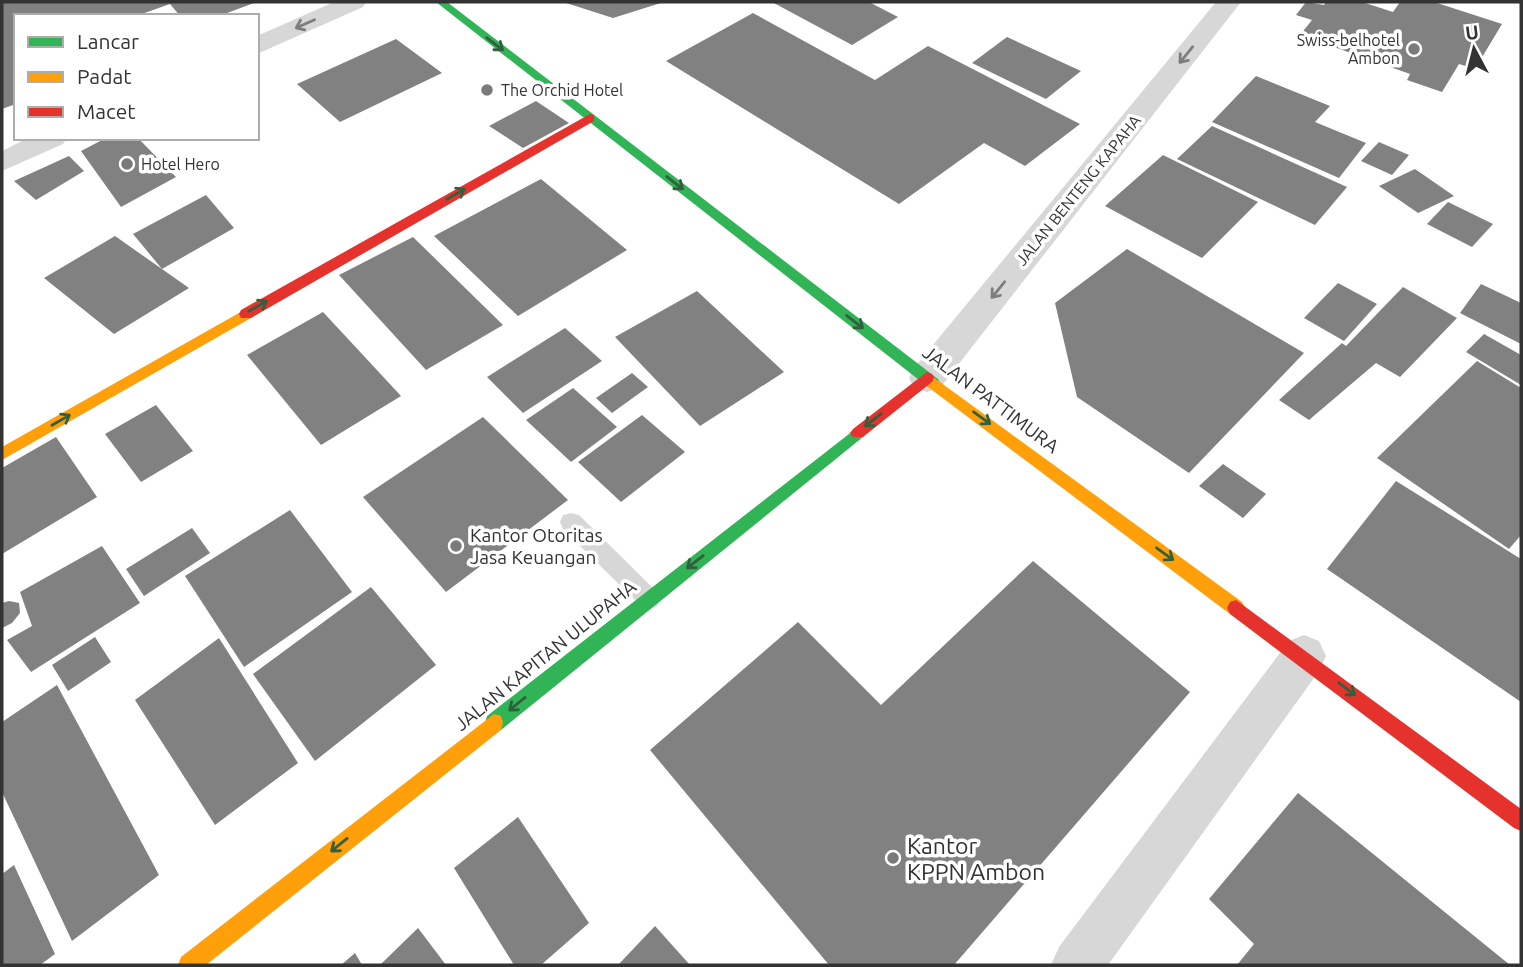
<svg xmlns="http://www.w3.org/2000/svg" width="1523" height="967" viewBox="0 0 1523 967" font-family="Ubuntu,sans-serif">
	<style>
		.building { fill: #818181 }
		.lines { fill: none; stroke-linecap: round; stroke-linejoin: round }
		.lane { fill: #d7d7d7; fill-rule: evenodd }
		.street { fill: #d7d7d7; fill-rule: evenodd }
		.fast { fill: #30b455; fill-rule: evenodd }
		.slow { fill: #ff9f0a; fill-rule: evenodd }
		.jam { fill: #e5322d; fill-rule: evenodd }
		.oneway { stroke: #7d7d7d }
		.oneway2 { stroke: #32603f }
		.poi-dot { fill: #7a7a7a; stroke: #fff; stroke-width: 2.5 }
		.labels { text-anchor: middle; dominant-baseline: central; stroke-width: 7; stroke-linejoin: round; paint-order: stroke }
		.far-poi-label { font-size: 16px; fill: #333; stroke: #fff; text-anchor: start }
		.far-street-label { font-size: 16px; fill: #333; stroke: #fff }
		.street-label { font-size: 19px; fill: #333; stroke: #fff }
		.poi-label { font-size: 19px; fill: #333; stroke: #fff; text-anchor: start }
		.near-poi-label { font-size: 23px; fill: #333; stroke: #fff; text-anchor: start }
	</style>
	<rect width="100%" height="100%" fill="#fff"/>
	<g class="building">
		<path d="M2 2H257L219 16H180L170 4 136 16H16V104L2 109Z"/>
		<path d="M563 2H664L613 18Z"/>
		<path d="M772 2H869L898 17 852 45Z"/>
		<path d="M1306 2 1324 5 1326 2H1362L1393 12 1400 2H1434L1502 24 1475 69 1459 64 1442 92 1407 80 1410 74 1300 35 1312 20 1296 15Z"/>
		<path d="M753 13 875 80 928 46 1080 124 1025 166 984 143 899 204 666 61Z"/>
		<path d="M1007 37 1081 71 1046 99 972 63Z"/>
		<path d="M396 39 442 73 340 122 297 84Z"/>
		<path d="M1256 76 1330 106 1315 122 1366 143 1339 178 1212 122Z"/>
		<path d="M536 101 569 123 523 148 489 126Z"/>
		<path d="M1212 126 1347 187 1315 225 1177 159Z"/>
		<path d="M106 138H138L176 177 121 207 81 151Z"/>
		<path d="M1379 142 1409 155 1392 175 1361 161Z"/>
		<path d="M1163 155 1258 202 1202 258 1105 206Z"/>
		<path d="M69 156 84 171 36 200 14 181Z"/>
		<path d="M1415 169 1454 196 1418 213 1379 186Z"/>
		<path d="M541 179 627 250 518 316 434 236Z"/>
		<path d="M206 195 234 228 162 269 133 234Z"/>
		<path d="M1448 202 1493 224 1472 247 1427 224Z"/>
		<path d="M115 236 189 288 114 334 44 278Z"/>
		<path d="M413 237 503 325 426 370 339 275Z"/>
		<path d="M1127 249 1304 353 1189 473 1077 397 1055 303Z"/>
		<path d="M1338 283 1377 304 1344 341 1304 318Z"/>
		<path d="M1481 284 1521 303V344L1460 313Z"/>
		<path d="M1403 287 1457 318 1400 377 1376 363 1309 420 1279 400 1342 343 1346 346Z"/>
		<path d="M697 291 784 372 700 426 615 337Z"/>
		<path d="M323 312 401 396 321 445 247 355Z"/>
		<path d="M565 328 602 361 523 413 487 377Z"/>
		<path d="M1484 334 1521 355V385L1466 352Z"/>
		<path d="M1477 361 1521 388V535L1509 549 1377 458Z"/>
		<path d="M632 373 648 387 612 413 596 398Z"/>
		<path d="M573 388 617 427 571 462 526 420Z"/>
		<path d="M156 405 193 451 141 482 105 434Z"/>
		<path d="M642 415 685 452 621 502 578 462Z"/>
		<path d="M483 417 568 500 446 592 363 497Z"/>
		<path d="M56 437 97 497 2 554V468Z"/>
		<path d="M1223 464 1266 494 1243 518 1199 486Z"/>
		<path d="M1396 481 1521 559V702L1327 569Z"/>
		<path d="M290 510 352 592 244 667 185 576Z"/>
		<path d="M192 528 210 553 144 596 126 569Z"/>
		<path d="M102 546 140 603 31 672 7 640 32 626 20 592Z"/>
		<path d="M1033 561 1190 692 954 965H829L650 750 798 622 881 705Z"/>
		<path d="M371 587 436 665 315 761 253 674Z"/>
		<path d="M9 601 19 603 20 613 12 623 2 628V603Z"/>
		<path d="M95 637 111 662 68 691 52 665Z"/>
		<path d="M219 638 298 763 215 825 135 700Z"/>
		<path d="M57 685 159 875 72 941 2 792V722Z"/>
		<path d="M1298 793 1510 965H1237L1254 944 1209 899Z"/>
		<path d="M518 817 589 923 541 965H514L454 868Z"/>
		<path d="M14 865 55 954 40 965H2V874Z"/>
		<path d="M655 926 690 965H618Z"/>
		<path d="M418 928 446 965H380Z"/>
		<path d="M355 953 362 965H341Z"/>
	</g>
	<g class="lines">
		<path class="lane" d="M571 513 579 515 657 592 660 599 657 606 649 609 641 606 563 529 560 522 563 515Z"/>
		<g class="street">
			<path d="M334 2H366L363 7 257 54V36Z"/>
			<path d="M1216 2H1241L940 388 927 392 914 388 909 378 914 368Z"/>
			<path d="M28 138H67L63 144 2 171V151Z"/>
			<path d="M1304 635 1319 641 1326 656 1319 671 1108 965H1051L1059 947 1289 641Z"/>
		</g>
		<g class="fast">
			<path d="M436 2H447L938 379 940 383 938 387H928Z"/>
			<path d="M858 427 863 429 866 433 863 437 501 730 494 732 487 730 485 723 487 716Z"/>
		</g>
		<g class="slow">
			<path d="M246 309 251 310 253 314 251 318 2 460V447Z"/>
			<path d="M933 377 1242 602 1245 608 1242 614 1236 616 1230 614 928 387 926 383 928 379Z"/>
			<path d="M494 714 501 716 503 723 501 730 206 965H178L181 957Z"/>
		</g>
		<g class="jam">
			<path d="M590 114 594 115V121L251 318H241L239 314 241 310Z"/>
			<path d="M927 372 932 374 934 378 932 382 863 437H853L850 433 853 429Z"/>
			<path d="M1236 600 1521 809V831L1514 828 1230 614 1227 608 1230 602Z"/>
		</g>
	</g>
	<defs><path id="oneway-shaft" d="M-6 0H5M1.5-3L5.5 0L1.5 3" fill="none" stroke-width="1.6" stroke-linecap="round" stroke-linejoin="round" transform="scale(1.75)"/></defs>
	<g class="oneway">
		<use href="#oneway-shaft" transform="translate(305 24) rotate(156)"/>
		<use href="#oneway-shaft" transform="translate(1186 55) rotate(129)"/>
		<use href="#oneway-shaft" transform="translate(998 290) rotate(129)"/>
	</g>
	<g class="oneway2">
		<use href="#oneway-shaft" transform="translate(495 44) rotate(38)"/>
		<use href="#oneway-shaft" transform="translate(675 183) rotate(38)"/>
		<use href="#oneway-shaft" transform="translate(456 194) rotate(-30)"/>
		<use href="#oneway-shaft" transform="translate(258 306) rotate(-30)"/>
		<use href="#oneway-shaft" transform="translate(855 322) rotate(38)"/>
		<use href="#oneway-shaft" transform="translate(982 418) rotate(36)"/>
		<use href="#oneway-shaft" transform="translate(61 420) rotate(-30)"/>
		<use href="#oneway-shaft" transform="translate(873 420) rotate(142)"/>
		<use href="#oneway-shaft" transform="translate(1165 554) rotate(36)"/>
		<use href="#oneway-shaft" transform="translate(695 562) rotate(142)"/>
		<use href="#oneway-shaft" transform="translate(1347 689) rotate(37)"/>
		<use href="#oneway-shaft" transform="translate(517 704) rotate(141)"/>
		<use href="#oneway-shaft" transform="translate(339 845) rotate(141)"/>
	</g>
	<g class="poi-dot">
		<circle cx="1414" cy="49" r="7"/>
		<circle cx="487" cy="90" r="7"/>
		<circle cx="127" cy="164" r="7"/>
		<circle cx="456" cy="546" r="7"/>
		<circle cx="893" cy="858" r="7"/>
	</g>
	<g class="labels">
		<g class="far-poi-label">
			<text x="1400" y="40" text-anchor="end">Swiss-belhotel<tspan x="1400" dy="18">Ambon</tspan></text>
			<text x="501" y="90">The Orchid Hotel</text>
			<text x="141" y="164">Hotel Hero</text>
		</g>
		<g class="far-street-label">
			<text transform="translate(1078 190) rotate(-51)">JALAN BENTENG KAPAHA</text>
		</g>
		<g class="street-label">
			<text transform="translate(991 399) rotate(37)">JALAN PATTIMURA</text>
			<text transform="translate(545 655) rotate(-39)">JALAN KAPITAN ULUPAHA</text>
		</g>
		<g class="poi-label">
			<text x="470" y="535">Kantor Otoritas<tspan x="470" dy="22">Jasa Keuangan</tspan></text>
		</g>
		<g class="near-poi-label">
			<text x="907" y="845">Kantor<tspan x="907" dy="26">KPPN Ambon</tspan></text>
		</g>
	</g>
	<rect width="1523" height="967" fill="none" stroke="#333333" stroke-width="7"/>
	<rect x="14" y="14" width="245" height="126" fill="#ffffff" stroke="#adadad" stroke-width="2"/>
	<rect x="28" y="37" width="35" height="10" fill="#30b455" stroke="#adadad" stroke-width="2"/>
	<text x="77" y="49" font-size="21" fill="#333333">Lancar</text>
	<rect x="28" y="72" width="35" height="10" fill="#ff9f0a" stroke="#adadad" stroke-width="2"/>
	<text x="77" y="84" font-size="21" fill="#333333">Padat</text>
	<rect x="28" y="107" width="35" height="10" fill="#e5322d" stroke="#adadad" stroke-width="2"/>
	<text x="77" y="119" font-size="21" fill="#333333">Macet</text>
	<g transform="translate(1474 49) rotate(353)" stroke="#ffffff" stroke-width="5" paint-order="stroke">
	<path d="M0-5L12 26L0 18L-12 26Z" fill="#333333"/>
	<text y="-10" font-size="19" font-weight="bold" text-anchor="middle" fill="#333333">U</text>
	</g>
</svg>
